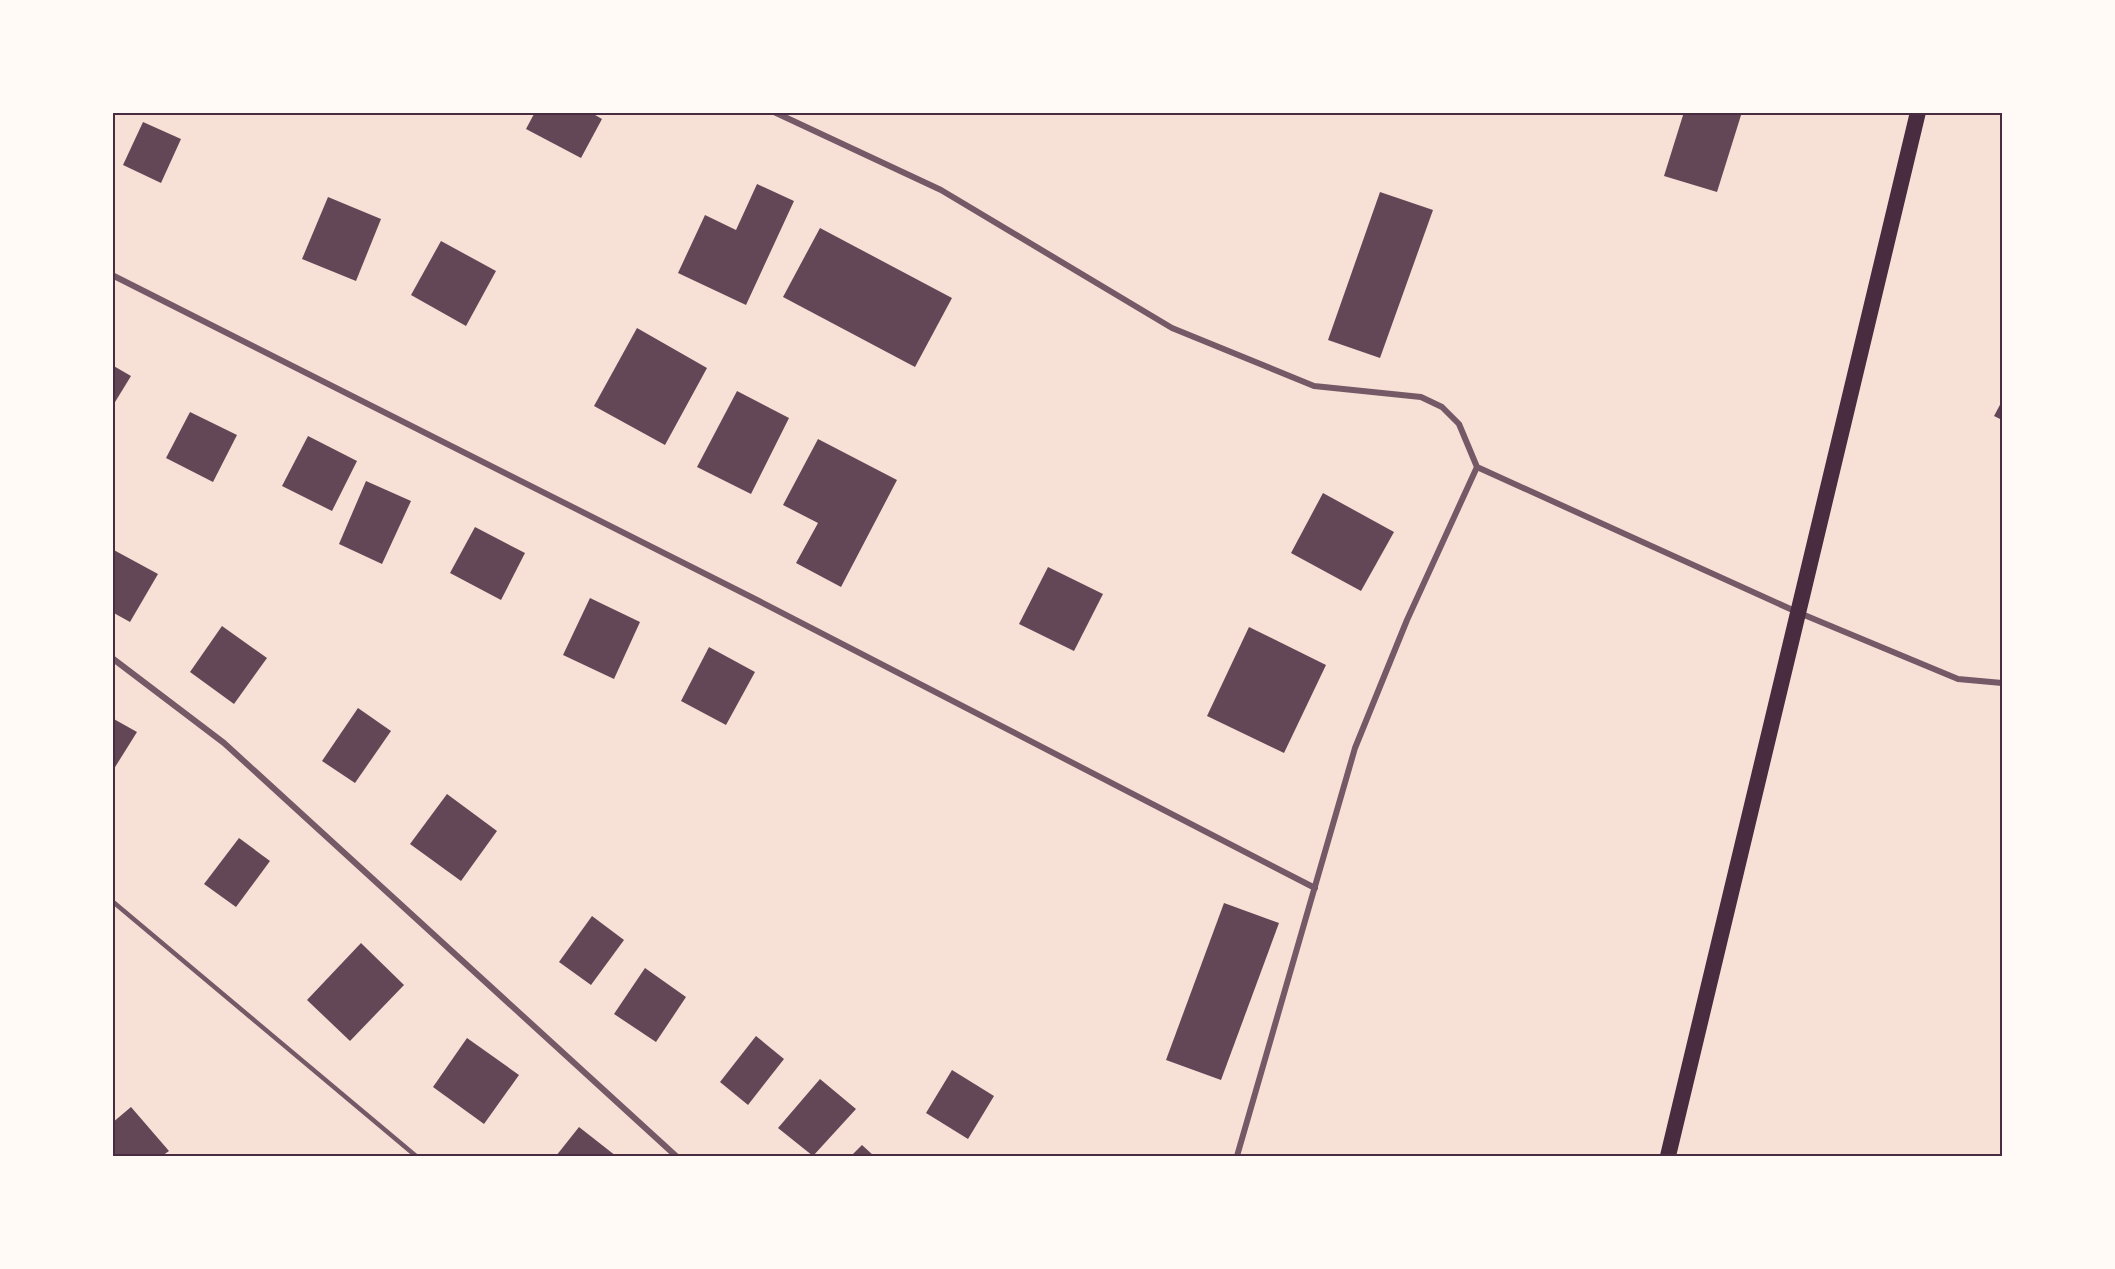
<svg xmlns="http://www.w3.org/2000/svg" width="2115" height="1269" viewBox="0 0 2115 1269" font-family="'Golos Text',sans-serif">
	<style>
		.building { fill: #644757 }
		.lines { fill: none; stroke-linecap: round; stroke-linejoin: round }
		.service { stroke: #755966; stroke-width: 4.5 }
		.minor { stroke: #755966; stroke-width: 6 }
		.trunk { stroke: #4a2c40; stroke-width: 16 }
		.neatline { fill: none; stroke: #4a2c40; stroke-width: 2 }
	</style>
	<rect width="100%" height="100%" fill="#f7e1d7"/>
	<g class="building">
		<path d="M535 112H590L602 119 581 158 526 129Z"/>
		<path d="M1684 112H1742L1717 192 1664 176Z"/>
		<path d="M143 122 181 139 161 183 123 165Z"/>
		<path d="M757 184 794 201 746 305 678 273 705 215 736 230Z"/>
		<path d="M1380 192 1433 210 1380 358 1328 340Z"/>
		<path d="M328 197 381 219 356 281 302 259Z"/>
		<path d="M820 228 952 298 915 367 783 297Z"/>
		<path d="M441 241 496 271 466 326 411 295Z"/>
		<path d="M637 328 707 368 665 445 594 406Z"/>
		<path d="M112 365 131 376 112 407Z"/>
		<path d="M737 391 789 418 751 494 697 467Z"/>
		<path d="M2002 401V420L1994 416Z"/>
		<path d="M190 412 237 435 213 482 166 458Z"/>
		<path d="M308 436 357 461 332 511 282 486Z"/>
		<path d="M818 439 897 480 841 587 796 563 818 523 783 505Z"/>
		<path d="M366 481 411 501 382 564 339 544Z"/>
		<path d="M1323 493 1394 532 1361 591 1291 553Z"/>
		<path d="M475 527 525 553 501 600 450 573Z"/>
		<path d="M112 549 158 574 130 622 112 612Z"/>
		<path d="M1048 567 1103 594 1074 651 1019 624Z"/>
		<path d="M590 598 640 622 614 679 563 655Z"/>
		<path d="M222 626 267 658 234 704 190 672Z"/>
		<path d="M1249 627 1326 665 1284 753 1207 716Z"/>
		<path d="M709 647 755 672 726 725 681 701Z"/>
		<path d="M358 708 391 731 355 783 322 761Z"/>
		<path d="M112 718 137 732 112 772Z"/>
		<path d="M447 794 497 831 461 881 410 844Z"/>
		<path d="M239 838 270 861 236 907 204 884Z"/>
		<path d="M1224 903 1279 923 1221 1080 1166 1060Z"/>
		<path d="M592 916 624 940 591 985 559 962Z"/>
		<path d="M361 943 404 985 350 1041 307 1000Z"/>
		<path d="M645 968 686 997 656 1042 614 1014Z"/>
		<path d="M756 1036 784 1059 748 1105 720 1082Z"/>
		<path d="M467 1038 519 1075 484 1124 433 1087Z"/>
		<path d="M952 1070 994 1096 968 1139 926 1113Z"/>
		<path d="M820 1079 856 1109 813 1156 778 1128Z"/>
		<path d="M131 1107 169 1151 162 1156H112V1123Z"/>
		<path d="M579 1127 616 1156H556Z"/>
		<path d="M862 1145 874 1156H851Z"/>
	</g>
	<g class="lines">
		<path class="service" d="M112 901 416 1156"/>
		<g class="minor">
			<path d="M774 112 941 190 1172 328 1314 386 1421 397 1442 407 1459 424 1477 467 1797 612 1958 679 2002 683"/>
			<path d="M112 275 759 601 1315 888"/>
			<path d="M112 658 224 743 676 1156"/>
			<path d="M1237 1156 1355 748 1407 620 1477 467"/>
		</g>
		<path class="trunk" d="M1668 1156 1918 112"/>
	</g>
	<rect width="2115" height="1269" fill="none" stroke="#fffaf5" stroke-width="228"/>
	<rect x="114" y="114" width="1887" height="1041" class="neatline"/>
</svg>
